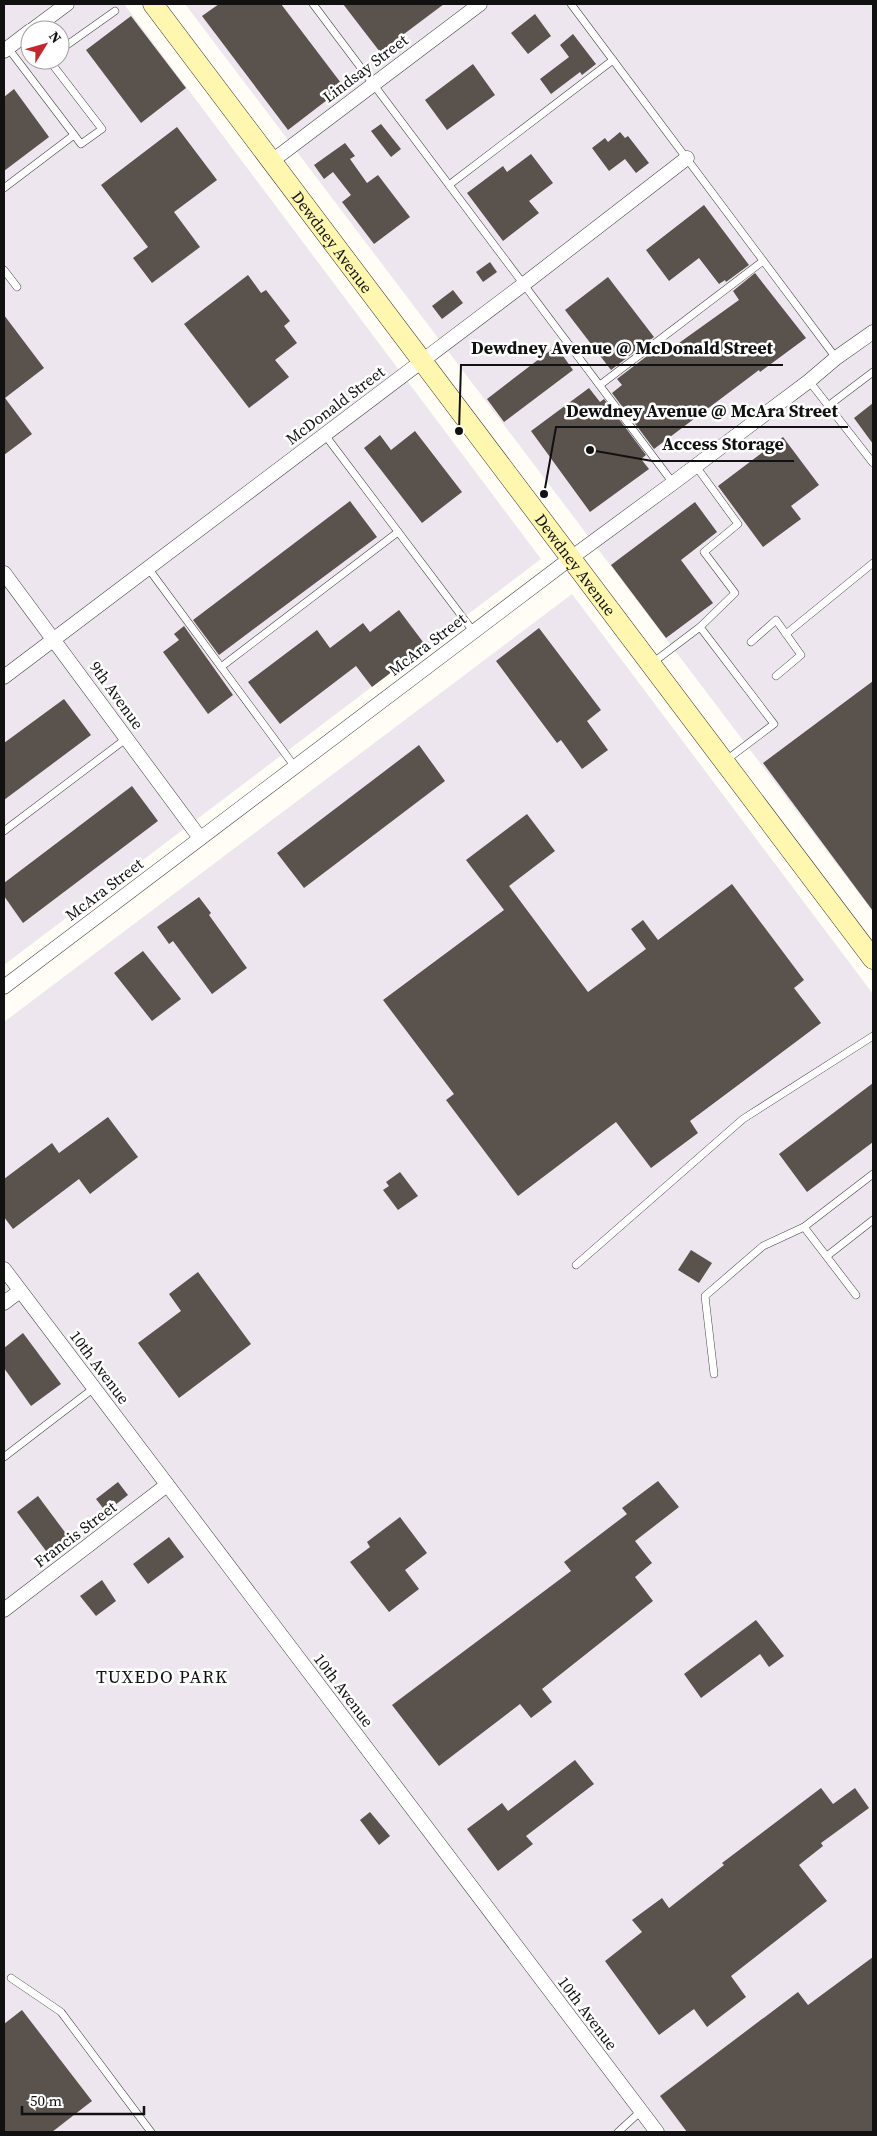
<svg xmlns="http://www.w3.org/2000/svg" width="877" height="2136" viewBox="0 0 877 2136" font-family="'Source Serif 4',serif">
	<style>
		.industrial { fill: #eee6ef; fill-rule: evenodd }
		.building { fill: #5a524d }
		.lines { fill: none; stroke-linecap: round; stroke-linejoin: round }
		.lane-casing { stroke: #444; stroke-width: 8 }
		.street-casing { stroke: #444; stroke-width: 15 }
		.secondary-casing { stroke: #333; stroke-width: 21 }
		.lane { stroke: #fff; stroke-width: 7 }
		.street { stroke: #fff; stroke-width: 14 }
		.secondary { stroke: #fff6b0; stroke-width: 20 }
		.labels { text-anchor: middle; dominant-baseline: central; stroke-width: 5; stroke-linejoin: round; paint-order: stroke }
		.street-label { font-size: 16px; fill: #111; stroke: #fff }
		.neighbourhood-label { font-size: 18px; letter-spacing: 1px; fill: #111; stroke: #fff }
		.leader { fill: none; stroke: #111; stroke-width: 2 }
		.callout-dot { fill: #111; stroke: #fff; stroke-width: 2 }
		.callout-label { font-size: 18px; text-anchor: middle; font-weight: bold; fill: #111; stroke: #fff; stroke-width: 5; stroke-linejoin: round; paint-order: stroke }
	</style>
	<rect width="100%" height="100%" fill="#fffdf5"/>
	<g class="industrial">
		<path d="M4 4H124L541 559 4 965ZM30 30H60V60H30Z"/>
		<path d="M185 4H873V912Z"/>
		<path d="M572 594 873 994V2132H4V1022Z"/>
	</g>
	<g class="building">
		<path d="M219 4H281L344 87 288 130 202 16Z"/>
		<path d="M343 4H444L380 52Z"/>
		<path d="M535 14 551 36 528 54 511 33Z"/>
		<path d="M131 16 186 88 141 123 86 50Z"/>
		<path d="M573 34 596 64 582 75 580 72 551 94 540 79 569 57 560 45Z"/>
		<path d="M473 64 495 95 447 130 425 100Z"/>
		<path d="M14 89 49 137 4 171V97Z"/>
		<path d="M381 124 401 149 391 157 371 131Z"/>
		<path d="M177 127 217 180 174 212 200 247 152 283 133 258 148 247 101 185Z"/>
		<path d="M620 132 625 138 628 136 649 163 636 173 625 159 609 171 592 148 605 138 608 142Z"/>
		<path d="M345 143 355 156 350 159 367 183 378 175 410 217 374 244 342 202 351 195 333 172 324 179 314 165Z"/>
		<path d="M531 154 553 183 529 201 539 213 503 241 467 193 503 166 507 172Z"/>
		<path d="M704 205 749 265 726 282 725 280 719 284 699 258 669 281 646 250Z"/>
		<path d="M490 262 497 272 483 282 476 272Z"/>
		<path d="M755 273 806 338 760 372 759 370 654 449 612 393 622 385 617 379 660 346 665 353 739 300 733 291Z"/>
		<path d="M248 275 261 293 266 290 290 321 284 326 297 343 275 360 289 377 249 408 184 324Z"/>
		<path d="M608 277 654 337 611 370 565 310Z"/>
		<path d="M453 290 463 303 442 319 432 306Z"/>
		<path d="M4 315 44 368 5 398 32 434 4 455Z"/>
		<path d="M556 346 573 370 504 422 487 399Z"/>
		<path d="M589 388 600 402 604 399 646 455 641 459 649 469 590 512 531 431Z"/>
		<path d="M873 403V444L854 418Z"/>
		<path d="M415 431 462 492 422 523 364 448 380 435 391 450Z"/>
		<path d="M783 437 819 485 791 506 801 519 763 547 718 486Z"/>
		<path d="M350 501 377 537 219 655 193 620Z"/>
		<path d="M695 502 717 532 681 560 713 603 666 638 611 565Z"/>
		<path d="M399 610 426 646 372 687 356 666 280 724 248 682 317 630 330 648 363 623 370 632Z"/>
		<path d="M184 626 233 695 208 714 163 652 179 640 174 634Z"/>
		<path d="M539 628 601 710 587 721 608 750 582 769 561 740 557 743 496 661Z"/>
		<path d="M873 681V911L763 763Z"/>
		<path d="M64 699 91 735 4 800V743Z"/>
		<path d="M419 745 445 781 304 888 277 853Z"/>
		<path d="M132 786 158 821 23 923 4 896V883Z"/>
		<path d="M527 814 555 851 509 886 588 992 646 949 631 929 643 920 658 940 732 884 804 980 794 988 821 1023 690 1121 698 1133 651 1168 616 1122 518 1196 446 1100 454 1094 383 1000 504 910 466 860Z"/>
		<path d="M199 897 211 913 209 915 247 968 212 994 173 941 169 944 157 927Z"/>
		<path d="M143 951 181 999 152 1021 114 973Z"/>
		<path d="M873 1083V1142L807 1192 779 1154Z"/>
		<path d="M108 1117 138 1157 90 1194 79 1179 13 1229 4 1217V1179L52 1143 59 1153Z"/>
		<path d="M400 1172 418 1196 398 1210 383 1190 389 1186 386 1182Z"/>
		<path d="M691 1250 712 1263 699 1283 678 1270Z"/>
		<path d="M198 1272 251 1344 179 1398 138 1343 181 1311 169 1294Z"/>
		<path d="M23 1333 61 1384 31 1406 4 1368V1348Z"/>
		<path d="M658 1481 679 1507 635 1541 652 1563 635 1577 653 1601 542 1689 552 1702 531 1718 520 1704 439 1766 392 1705 571 1571 564 1562 627 1514 622 1508Z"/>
		<path d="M118 1482 128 1495 106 1512 96 1499Z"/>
		<path d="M38 1496 70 1539 49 1555 17 1512Z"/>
		<path d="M400 1517 427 1553 405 1570 419 1589 389 1612 350 1562 370 1547 367 1542Z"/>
		<path d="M169 1537 184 1557 148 1584 133 1564Z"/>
		<path d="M102 1580 116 1601 96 1616 80 1596Z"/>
		<path d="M756 1620 784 1656 769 1667 760 1654 701 1698 684 1674Z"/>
		<path d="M575 1760 594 1784 526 1836 533 1844 498 1871 467 1829 502 1803 508 1811Z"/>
		<path d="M821 1788 833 1804 855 1788 869 1808 821 1843 823 1846 799 1865 827 1901 731 1976 746 1997 707 2027 694 2009 659 2035 605 1961 642 1932 632 1920 662 1898 669 1908 724 1865 722 1863Z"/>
		<path d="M370 1812 390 1836 379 1845 360 1820Z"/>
		<path d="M873 1957V2132H687L660 2096 798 1992 808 2005Z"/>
		<path d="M22 2010 92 2101 52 2132H4V2024Z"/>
	</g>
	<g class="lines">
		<g class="lane-casing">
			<g id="lane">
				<path d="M313 4 673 483"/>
				<path d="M571 4 836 358"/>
				<path d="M8 48 81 144 102 129 49 60"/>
				<path d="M60 50 115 11"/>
				<path d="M449 185 613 60"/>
				<path d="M4 188 74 135"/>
				<path d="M4 270 17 287"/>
				<path d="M809 381 873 463"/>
				<path d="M600 385 763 261"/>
				<path d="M828 406 873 372"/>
				<path d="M325 435 473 631"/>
				<path d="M695 465 738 524 704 552 735 593 700 627"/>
				<path d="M148 568 295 767"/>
				<path d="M786 634 873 563"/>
				<path d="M751 642 776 620 801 655 776 676"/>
				<path d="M651 664 700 627 774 724 725 761"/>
				<path d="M221 667 398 532"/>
				<path d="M4 831 127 738"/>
				<path d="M827 1256 873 1220"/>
				<path d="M576 1265 743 1119 873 1036"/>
				<path d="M856 1295 804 1227 873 1174"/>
				<path d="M714 1374 705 1296 763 1246 804 1227"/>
				<path d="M4 1457 94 1388"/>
				<path d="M11 1978 61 2012 151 2132"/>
				<path d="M618 2132 641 2111"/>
			</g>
		</g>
		<g class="street-casing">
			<g id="street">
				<path d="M32 30 67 4"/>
				<path d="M4 51 30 31"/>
				<path d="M272 161 480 4"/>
				<path d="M4 573 200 838"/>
				<path d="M4 677 524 284 687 158"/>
				<path d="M4 987 571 558 673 483 809 381 836 358 873 332"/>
				<path d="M4 1269 657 2132"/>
				<path d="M4 1303 20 1291"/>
				<path d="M4 1610 167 1485"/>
			</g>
		</g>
		<g class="secondary-casing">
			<g id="secondary">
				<path id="s1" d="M153 4 873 959"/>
			</g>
		</g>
		<use href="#lane" class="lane"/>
		<use href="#street" class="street"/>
		<use href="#secondary" class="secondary"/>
	</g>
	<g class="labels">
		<g class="street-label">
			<text transform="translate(365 68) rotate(-37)">Lindsay Street</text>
			<text stroke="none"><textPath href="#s1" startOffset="298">Dewdney Avenue</textPath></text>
			<text transform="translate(335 405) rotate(-37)">McDonald Street</text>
			<text stroke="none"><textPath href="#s1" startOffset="702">Dewdney Avenue</textPath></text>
			<text transform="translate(427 644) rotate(-37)">McAra Street</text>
			<text transform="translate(117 695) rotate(54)">9th Avenue</text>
			<text transform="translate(104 889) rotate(-37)">McAra Street</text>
			<text transform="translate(100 1367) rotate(53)">10th Avenue</text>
			<text transform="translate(75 1534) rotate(-37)">Francis Street</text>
			<text transform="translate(344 1690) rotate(53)">10th Avenue</text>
			<text transform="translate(588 2013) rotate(53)">10th Avenue</text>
		</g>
		<g class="neighbourhood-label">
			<text x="162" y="1676">TUXEDO PARK</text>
		</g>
	</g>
	<path class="leader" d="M459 431L461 365H783M544 494L556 427H848M590 450L652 461H794"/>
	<g class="callout-dot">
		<circle cx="459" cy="431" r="5"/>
		<circle cx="544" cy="494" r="5"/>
		<circle cx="590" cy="450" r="5"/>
	</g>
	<g class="callout-label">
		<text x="622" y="354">Dewdney Avenue @ McDonald Street</text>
		<text x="702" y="417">Dewdney Avenue @ McAra Street</text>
		<text x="723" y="450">Access Storage</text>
	</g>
	<rect width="877" height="2136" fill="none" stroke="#111111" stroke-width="10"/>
	<g transform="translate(45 45) rotate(53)"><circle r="24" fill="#ffffff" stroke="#a0a0a0"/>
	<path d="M0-4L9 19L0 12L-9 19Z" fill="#c4262e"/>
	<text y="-8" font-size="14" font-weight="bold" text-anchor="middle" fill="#111111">N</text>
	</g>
	<path d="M22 2106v8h122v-8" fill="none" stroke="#111111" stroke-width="2.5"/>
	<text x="30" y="2106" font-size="15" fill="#111111" stroke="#ffffff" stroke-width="4" paint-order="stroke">50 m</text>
</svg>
